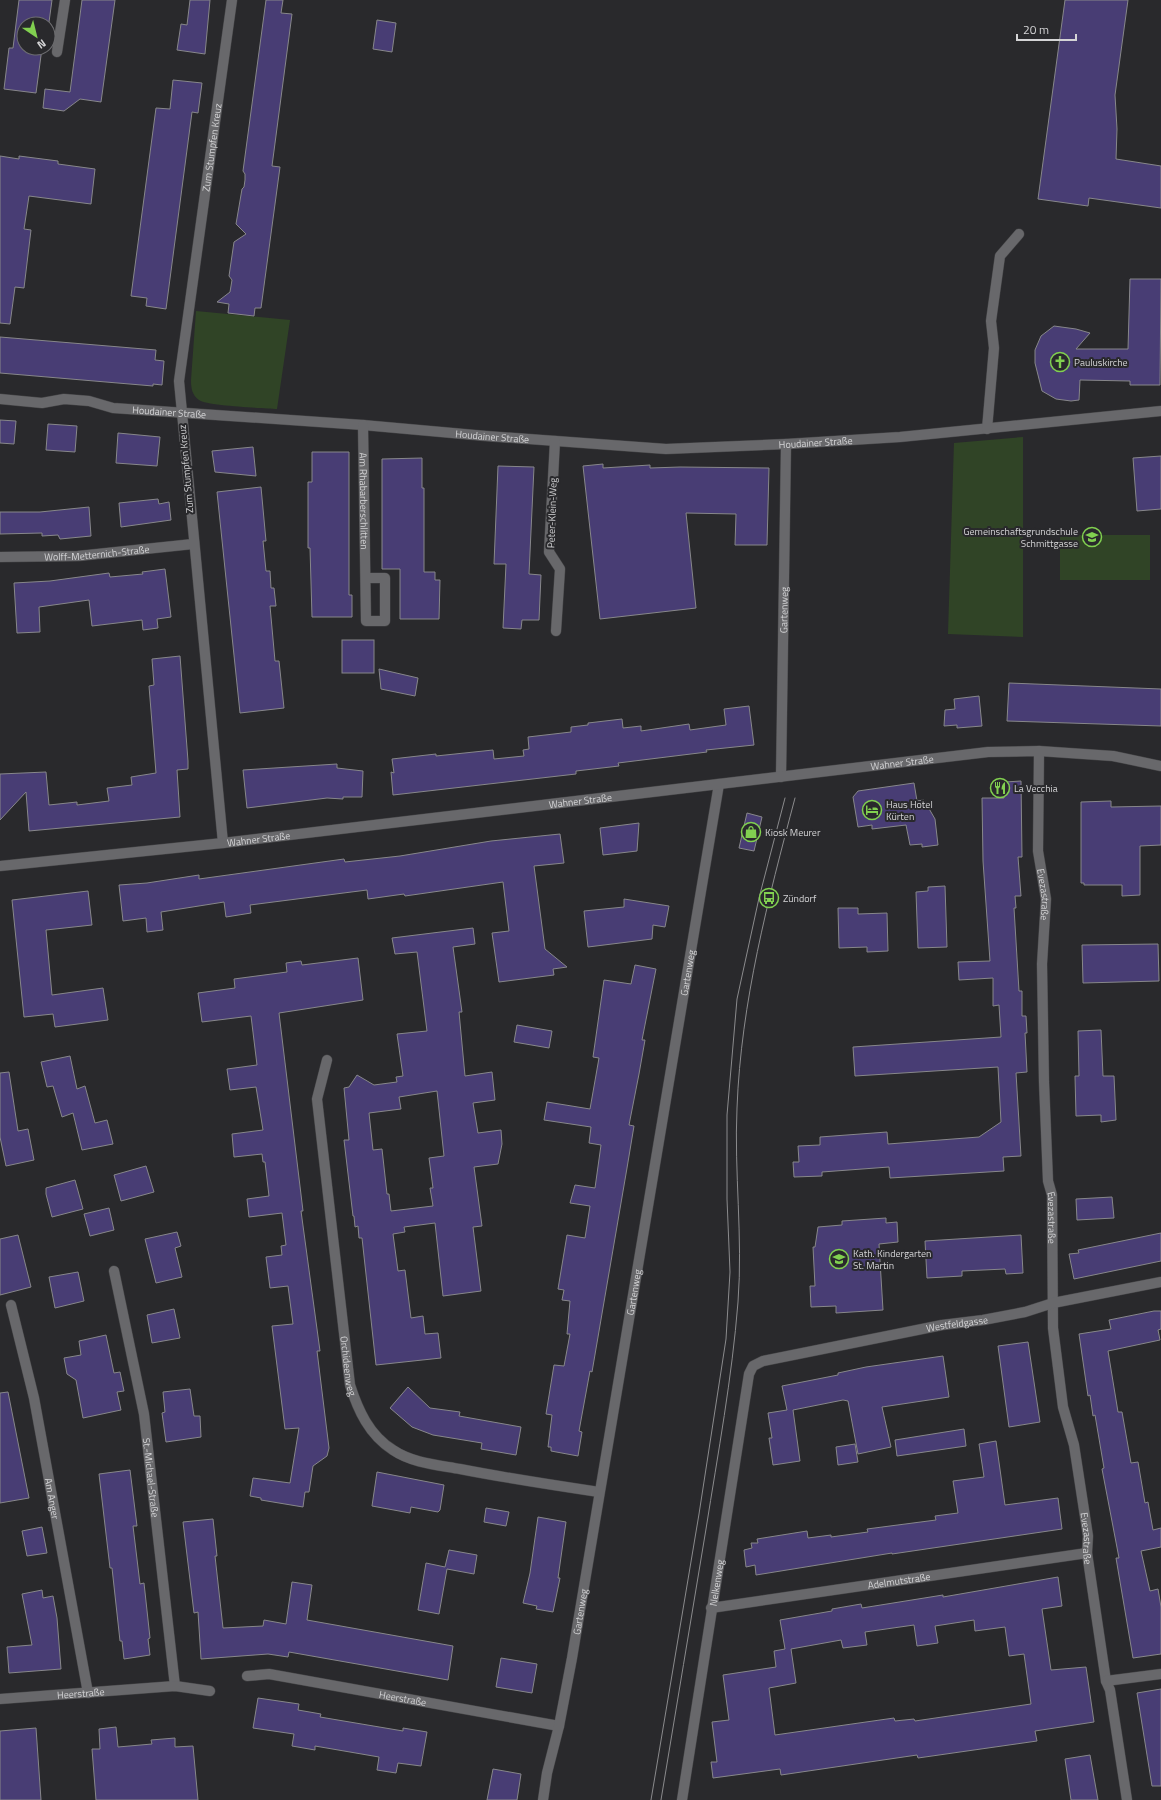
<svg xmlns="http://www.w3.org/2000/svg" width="1161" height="1800" viewBox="0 0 1161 1800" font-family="'Titillium Web',sans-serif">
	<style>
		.green { fill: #304426 }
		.building { fill: #483d74; stroke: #87878a; fill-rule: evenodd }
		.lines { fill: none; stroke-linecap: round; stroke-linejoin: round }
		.street-casing { stroke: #444446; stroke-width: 11 }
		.secondary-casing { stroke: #444446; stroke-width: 11 }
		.street { stroke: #68686b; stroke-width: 10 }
		.secondary { stroke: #68686b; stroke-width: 10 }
		.tram { stroke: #8b8b8d; stroke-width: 1 }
		.labels { text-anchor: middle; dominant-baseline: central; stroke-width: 4; stroke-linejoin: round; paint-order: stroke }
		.street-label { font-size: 10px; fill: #d4d4d6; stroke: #29292c }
		.poi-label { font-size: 10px; fill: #d4d4d6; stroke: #29292c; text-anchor: start }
	</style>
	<rect width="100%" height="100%" fill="#29292c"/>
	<g class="green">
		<path d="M196 311 290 320 277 409C263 408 207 406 199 400 192 395 191 388 191 380Z"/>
		<path d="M1023 437V637L948 634 954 443Z"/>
		<rect x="1060" y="535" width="90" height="45"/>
	</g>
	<g class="building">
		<path d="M19 0H52L49 22 53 28 48 31V24H24V48H42L36 93 4 89 9 48H13Z"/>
		<path d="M82 0H115L101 102 80 99 64 111 43 108 45 89 70 92Z"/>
		<path d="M190 0H210L205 54 177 50 181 24 187 25Z"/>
		<path d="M266 0H283L281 13 292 14 272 166 280 167 261 308H255L254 316 228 313 229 304 217 302 230 292 232 280 229 276 234 242 246 234 236 224 242 189 244 187 245 180V174L243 171Z"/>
		<path d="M1065 0H1128L1115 95 1117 129 1116 159 1161 166V208L1089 198 1088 206 1038 199Z"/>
		<path d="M377 20 396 23 392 52 373 49Z"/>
		<path d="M173 80 202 83 198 113 192 112 166 309 146 306 147 298 131 296 156 108 170 109Z"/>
		<path d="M0 156 19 159V156L58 161V164L95 169 91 204 29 196 24 229 31 230 24 288 15 287 10 324 0 323Z"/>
		<path d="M1130 279H1161L1160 385H1130V381L1080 380 1079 400 1071 401 1056 399 1042 391 1035 363V350L1041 336 1054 326 1076 329 1090 333 1076 349H1128Z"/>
		<path d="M0 337 156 350 155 360 164 361 162 385 153 384V386L0 373Z"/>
		<path d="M0 420 16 421 14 444 0 443Z"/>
		<path d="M48 424 77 426 75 452 46 450Z"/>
		<path d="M118 433 160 437 157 466 116 463Z"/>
		<path d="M253 447 256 476 215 472 212 451Z"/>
		<path d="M312 452H349V595H352V617H312L310 548H308V482H312Z"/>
		<path d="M1161 456V509L1137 511 1133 458Z"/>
		<path d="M422 458V488H424V572H435V580H440L439 619H400V569H382V459Z"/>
		<path d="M603 464V468L650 465V468L680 467 769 468 767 545H735L736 514 686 513 696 608 600 619 583 466Z"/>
		<path d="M498 466 534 467 529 574 541 575 539 620H522L521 629 503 628 506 564H494Z"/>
		<path d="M261 487 266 541H263L266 571H270L271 588H274L276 606H270L275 661H279L284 708 240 713 217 492Z"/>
		<path d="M158 499 159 504 169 502 171 520 121 527 119 503Z"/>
		<path d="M89 507 91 536 60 539 58 535 42 536V533L0 534V512H40Z"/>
		<path d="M165 569 171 617 157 619 158 628 143 630 142 620 92 626 89 600 39 607 40 632 17 633 14 583 50 581 109 573 110 577 143 574 142 572Z"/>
		<rect x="342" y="640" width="32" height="33"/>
		<path d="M180 656 188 761V769L177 770 180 817 29 831 26 792 0 820V774L46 772 49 805 77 802V805L109 801 107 788 132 785 131 777 156 773 149 686 154 685 152 659Z"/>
		<path d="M379 669 418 678 415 696 381 689Z"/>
		<path d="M1009 683 1161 689V726L1007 721Z"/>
		<path d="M979 696 982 726 957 728V725L944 726 945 710 955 709 954 699Z"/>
		<path d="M749 706 754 745 706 750 707 752 618 763 619 766 576 771V774L393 795 391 772 394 773 392 759 436 754V756L493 750 494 759 524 756 523 750 529 749 528 737 571 732V727L588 725V723L622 719 623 728 641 726V731L689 724 690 730 726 725 724 709Z"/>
		<path d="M337 764V768L363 771 362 797H343V799L327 798 247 808 243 770Z"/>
		<path d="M1021 781 1022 857H1018L1021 896H1015L1016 908H1014L1019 991H1022V1016H1026L1027 1033H1025L1027 1072 1016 1073 1021 1156 1003 1157 1004 1171 890 1178 889 1167 822 1172V1176L794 1177 793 1162H799L798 1146 820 1145V1137L887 1132 888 1144 979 1137 1001 1122 998 1067 855 1076 853 1047 1001 1037 999 1005 993 1006V978L959 980 958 962 990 961 983 861 982 798H1004L1005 782Z"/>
		<path d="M914 783 917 801 924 800 935 819 938 845 922 847V844L910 845 906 825 872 829V825L858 827 853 797 858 791Z"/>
		<path d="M1111 801V807L1161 806V845L1140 846V895L1122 896V885H1084V883H1081V802Z"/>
		<path d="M747 813 762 817 754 851 739 848Z"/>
		<path d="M639 823 637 851 603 855 600 828Z"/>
		<path d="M560 834 564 863 534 866 545 949 567 967 553 969 554 975 499 982 492 933 509 931 503 882 405 896 404 894 368 899 367 890 250 905 251 913 226 917 224 902 161 912 163 930 147 932 146 918 123 921 119 885 147 883 199 875V879L344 859 345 862 400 856 491 841Z"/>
		<path d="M945 886 947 947 918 948 916 892 928 891V887Z"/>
		<path d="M88 891 92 925 46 930 52 995 103 988 108 1020 55 1027 53 1014 24 1017 12 900Z"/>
		<path d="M624 899 669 906 665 927 653 925 652 939 588 947 584 911 624 907Z"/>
		<path d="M838 908H858V914L887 913 888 951 867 952V947L839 948Z"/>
		<path d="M473 928 475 944 453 947 462 1012H459L465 1076 492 1072 495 1100 473 1103 478 1133 501 1130 502 1144 498 1164 474 1167 482 1226 473 1227 481 1291 443 1296 435 1223 404 1227 405 1232 393 1234 398 1271 405 1270 411 1318 423 1316 425 1334 438 1333 441 1358 376 1365 362 1238H359L358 1226 355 1227 354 1216H353L344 1140H349L344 1088 349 1087 357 1075 374 1085 397 1082 396 1077 403 1076 397 1034 427 1031 417 952 395 954 392 938ZM437 1091 444 1156 429 1158 433 1188H430L433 1206 391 1211 389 1194H387L382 1149 373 1150 369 1113 401 1109 399 1097Z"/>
		<path d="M1158 944 1159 981 1083 983 1082 945Z"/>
		<path d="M358 958 363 1000 279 1013 303 1211H301L320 1351H317L329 1448 327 1456 313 1466 309 1492H305L303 1507 261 1500V1498L250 1496 253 1478 290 1483 299 1428 285 1429 272 1326 293 1324 288 1286 270 1288 266 1257 282 1255 281 1246 286 1245 282 1213 249 1217 247 1199 269 1196 265 1162H263L262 1154 234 1157 232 1134 263 1130 256 1087 230 1090 227 1069 257 1065 251 1016 202 1022 198 993 235 988 234 979 287 972 286 963 301 961 302 965Z"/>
		<path d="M635 965 656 969 642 1040H645L639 1074 629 1125 634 1126 627 1168 592 1372 590 1371 579 1431 582 1432 578 1456 551 1451V1447H548L552 1415 546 1414 554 1365 564 1366 570 1334H567L570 1301 562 1300 564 1290 558 1289 567 1235 585 1238 590 1206 570 1203 575 1185 595 1188 601 1145 589 1143 591 1127 544 1120 547 1102 590 1109 599 1058 593 1057 604 980 631 984Z"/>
		<path d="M517 1025 552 1031 549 1048 514 1042Z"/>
		<path d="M1101 1030 1103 1076H1114L1116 1120 1101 1122V1115L1076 1116 1075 1076H1079L1078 1031Z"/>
		<path d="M70 1056 77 1089 85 1086 95 1123 107 1120 113 1144 82 1150 73 1113 62 1117 53 1086 47 1087 41 1062Z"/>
		<path d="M9 1072 18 1131 28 1129 34 1160 6 1166 0 1137V1073Z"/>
		<path d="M146 1166 154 1192 121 1201 114 1175Z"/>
		<path d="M75 1180 83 1209 52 1217 46 1194V1188Z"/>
		<path d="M1112 1197 1114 1218 1077 1220 1076 1199Z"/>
		<path d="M109 1208 114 1230 90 1236 84 1214Z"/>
		<path d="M886 1218V1223L897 1222 898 1242 879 1244 883 1310 836 1313V1306L811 1307 810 1286H815L813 1247H815L818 1227 842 1225V1221Z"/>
		<path d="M177 1232 181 1246 175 1248 182 1277 156 1283 145 1239Z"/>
		<path d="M1161 1233V1261L1074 1279 1069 1254 1079 1253 1078 1250Z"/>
		<path d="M18 1235 31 1287 0 1295V1239Z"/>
		<path d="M1021 1235 1023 1273 1006 1274 1005 1269 962 1271V1276L927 1278 925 1241Z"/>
		<path d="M78 1272 84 1301 55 1308 49 1277Z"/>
		<path d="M174 1309 180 1338 152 1343 147 1315Z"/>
		<path d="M1154 1311H1161V1329L1158 1330 1160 1340 1108 1351 1118 1412H1122L1131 1463 1138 1462 1145 1503 1148 1502 1153 1530 1161 1528V1547L1141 1551 1150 1591 1158 1589 1161 1607V1654L1133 1658 1116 1558H1119L1102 1469 1104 1468 1095 1415 1093 1416 1090 1395 1088 1396 1079 1334 1111 1329 1109 1320Z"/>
		<path d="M106 1335 114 1373 120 1372 124 1391 117 1392 121 1410 83 1418 76 1380 67 1374 64 1358 81 1355 79 1341Z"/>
		<path d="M1028 1342 1040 1422 1009 1427 998 1346Z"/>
		<path d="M943 1356 949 1397 882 1407 891 1447 858 1454 848 1401 843 1400 793 1410 800 1461 773 1465 769 1438H772L768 1413 787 1410 782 1386 838 1375V1373L866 1367Z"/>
		<path d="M408 1387 430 1408 460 1412 459 1416 521 1427 516 1455 481 1449 482 1443 433 1435 412 1427 390 1408Z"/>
		<path d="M190 1389 194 1416H200L201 1437 166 1442 162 1413 165 1412 163 1392Z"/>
		<path d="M8 1392 29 1498 0 1503V1393Z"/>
		<path d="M964 1429 966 1446 897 1456 895 1440Z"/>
		<path d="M996 1441 1005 1505 1058 1498 1062 1529 892 1554V1553L756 1575 755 1565 746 1567 744 1550 752 1548 751 1543H758L757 1539 807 1531 808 1538 831 1535V1537L868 1532 867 1529 936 1520 935 1516 958 1513 953 1481 984 1477 979 1444Z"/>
		<path d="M855 1444 858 1462 838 1465 836 1447Z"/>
		<path d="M130 1470 137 1526H133L140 1584 144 1583 150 1638 148 1639 150 1655 124 1659 122 1641H120L112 1568H110L99 1474Z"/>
		<path d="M377 1472 444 1485 440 1510 438 1512 411 1507 410 1513 372 1506Z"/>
		<path d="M486 1508 509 1512 506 1526 484 1522Z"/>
		<path d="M538 1517 566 1522 558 1578H560L553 1612 536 1609 537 1606 523 1603 530 1573Z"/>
		<path d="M213 1519 217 1556H215L223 1628 263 1626 264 1620 286 1624 292 1582 312 1585 307 1620 453 1646 448 1680 289 1652 288 1657 268 1654 201 1659 198 1612 194 1613 183 1522Z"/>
		<path d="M42 1527 47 1553 27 1556 22 1531Z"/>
		<path d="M449 1550 477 1555 474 1574 447 1569 439 1614 418 1610 426 1563 445 1567Z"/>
		<path d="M1058 1577 1062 1606 1042 1609 1051 1670 1086 1667 1094 1722 1035 1731 1037 1741 918 1758 917 1755 781 1775 780 1769 713 1778 711 1762H717L712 1722 729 1720 723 1675 776 1667 774 1651 785 1649 780 1620 832 1611V1609L861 1604 862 1608 943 1595V1597ZM974 1620 975 1631 1005 1627 1009 1656 1024 1654 1031 1704 915 1721 914 1719 895 1721 894 1718 775 1735 769 1688 796 1683 791 1649 841 1640 843 1648 867 1645 865 1632 914 1625 917 1646 938 1643 935 1626Z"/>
		<path d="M42 1590 43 1598 53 1596 57 1618 61 1669 9 1673 7 1647 32 1645 22 1594Z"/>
		<path d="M501 1658 537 1664 532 1693 496 1687Z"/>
		<path d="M1161 1689V1786H1152L1137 1693Z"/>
		<path d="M258 1698 299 1704 298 1710 321 1714 320 1717 403 1731V1728L427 1732 421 1766 398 1763 396 1773 377 1770 379 1757 315 1746V1750L292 1746 294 1734 253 1728Z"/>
		<path d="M116 1727 118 1747 152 1744 151 1740 175 1738V1747L193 1746 198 1800H96L92 1749H100L99 1729Z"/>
		<path d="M36 1728 41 1800H0V1731Z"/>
		<path d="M1090 1755 1098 1800H1071L1065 1759Z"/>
		<path d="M493 1769 521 1774 517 1800H487Z"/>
	</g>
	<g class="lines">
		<g class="street-casing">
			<g id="street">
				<path d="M57 52 65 0"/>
				<path id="s1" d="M0 399 42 403 64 399 89 401 113 408 363 425 486 436 666 449 786 444 900 437 1161 411"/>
				<path id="s2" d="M363 425 366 621H385V578H366"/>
				<path d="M987 429 994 348 991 321 1000 256 1019 234"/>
				<path d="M555 441 549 552 560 569 556 631"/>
				<path id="s3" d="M0 557 78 556 193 544"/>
				<path id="s4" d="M1039 751 1038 851 1046 899 1042 964 1044 1082 1048 1181 1052 1195 1053 1328 1063 1407 1074 1445 1088 1536 1087 1553 1106 1681 1110 1690 1127 1800"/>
				<path id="s5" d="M781 777 786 444"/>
				<path id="s6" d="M223 843 179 381 232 0"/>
				<path id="s7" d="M327 1060 317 1099 350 1385C358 1410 369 1435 393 1450 412 1463 438 1465 460 1469 506 1478 552 1485 599 1492"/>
				<path id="s8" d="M114 1271 144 1414 175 1686"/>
				<path id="s9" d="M11 1305 34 1398 88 1693"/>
				<path id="s10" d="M711 1608 1087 1553"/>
				<path id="s11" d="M247 1676 269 1674 559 1726"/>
				<path d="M1106 1681 1161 1674"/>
				<path id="s12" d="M0 1699 175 1686 210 1691"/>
				<path id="s13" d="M543 1800 547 1773 559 1726 572 1658 719 784"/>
				<path id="s14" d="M682 1800 749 1374 753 1366 763 1361 942 1325 983 1320 1025 1312 1053 1303 1161 1282"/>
			</g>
		</g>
		<g class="secondary-casing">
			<g id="secondary">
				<path id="s15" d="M0 866 223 843 988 752 1039 751 1113 756 1161 766"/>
			</g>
		</g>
		<use href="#street" class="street"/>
		<use href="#secondary" class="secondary"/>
		<g class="tram">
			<path d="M651 1800 699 1514 726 1339 730 1272 727 1199V1115L737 999 759 898 785 798"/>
			<path d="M661 1800C676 1710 691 1619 706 1529 718 1453 732 1378 738 1302 743 1237 734 1172 737 1108 741 1002 768 900 795 798"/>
		</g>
	</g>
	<defs>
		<g id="church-ring" transform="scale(1)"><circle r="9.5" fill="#29292c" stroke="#81d050" stroke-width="1.5"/><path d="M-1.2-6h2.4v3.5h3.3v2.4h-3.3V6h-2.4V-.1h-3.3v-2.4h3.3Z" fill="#81d050"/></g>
		<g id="school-ring" transform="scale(1)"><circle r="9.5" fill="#29292c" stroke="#81d050" stroke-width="1.5"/><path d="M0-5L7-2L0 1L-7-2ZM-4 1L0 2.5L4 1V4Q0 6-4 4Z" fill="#81d050"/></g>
		<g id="restaurant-ring" transform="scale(1)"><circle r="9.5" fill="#29292c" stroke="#81d050" stroke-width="1.5"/><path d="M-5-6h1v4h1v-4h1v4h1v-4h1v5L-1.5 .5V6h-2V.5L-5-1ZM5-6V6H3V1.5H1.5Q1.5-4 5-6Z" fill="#81d050"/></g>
		<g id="hotel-ring" transform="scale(1)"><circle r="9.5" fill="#29292c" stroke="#81d050" stroke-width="1.5"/><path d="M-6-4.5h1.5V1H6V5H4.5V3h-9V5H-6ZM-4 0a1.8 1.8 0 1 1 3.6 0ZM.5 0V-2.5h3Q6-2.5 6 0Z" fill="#81d050"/></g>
		<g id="shop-ring" transform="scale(1)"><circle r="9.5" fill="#29292c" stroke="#81d050" stroke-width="1.5"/><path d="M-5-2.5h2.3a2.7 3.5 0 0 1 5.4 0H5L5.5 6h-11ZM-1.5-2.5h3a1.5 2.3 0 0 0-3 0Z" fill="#81d050"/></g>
		<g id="bus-ring" transform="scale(1)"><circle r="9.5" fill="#29292c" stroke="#81d050" stroke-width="1.5"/><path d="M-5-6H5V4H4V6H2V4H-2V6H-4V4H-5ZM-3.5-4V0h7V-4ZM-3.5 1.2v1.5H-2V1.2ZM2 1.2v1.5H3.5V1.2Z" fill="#81d050"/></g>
	</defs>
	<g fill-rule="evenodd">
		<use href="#church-ring" x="1060" y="362"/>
		<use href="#school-ring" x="1092" y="537"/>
		<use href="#restaurant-ring" x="1000" y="788"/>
		<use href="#hotel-ring" x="872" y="810"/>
		<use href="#shop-ring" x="751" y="832"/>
		<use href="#bus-ring" x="769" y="898"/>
		<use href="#school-ring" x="839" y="1259"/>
	</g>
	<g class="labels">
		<g class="street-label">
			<text stroke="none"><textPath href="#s6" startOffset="700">Zum Stumpfen Kreuz</textPath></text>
			<text stroke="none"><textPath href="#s1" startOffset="171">Houdainer Straße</textPath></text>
			<text stroke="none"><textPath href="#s1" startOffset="495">Houdainer Straße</textPath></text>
			<text stroke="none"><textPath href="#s1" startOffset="819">Houdainer Straße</textPath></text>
			<text transform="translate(186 469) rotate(-95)">Zum Stumpfen Kreuz</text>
			<text stroke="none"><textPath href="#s2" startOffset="76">Am Rhabarberschlitten</textPath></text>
			<text transform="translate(552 513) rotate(-88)">Peter-Klein-Weg</text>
			<text stroke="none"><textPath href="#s3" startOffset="97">Wolff-Metternich-Straße</textPath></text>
			<text stroke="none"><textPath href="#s5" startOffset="167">Gartenweg</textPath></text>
			<text stroke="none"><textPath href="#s15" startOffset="908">Wahner Straße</textPath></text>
			<text stroke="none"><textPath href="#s15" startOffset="584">Wahner Straße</textPath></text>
			<text stroke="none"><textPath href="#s15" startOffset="260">Wahner Straße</textPath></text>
			<text stroke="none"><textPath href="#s4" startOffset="144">Evezastraße</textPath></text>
			<text stroke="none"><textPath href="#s13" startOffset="840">Gartenweg</textPath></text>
			<text stroke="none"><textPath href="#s4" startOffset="468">Evezastraße</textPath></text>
			<text stroke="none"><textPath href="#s13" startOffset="516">Gartenweg</textPath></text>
			<text stroke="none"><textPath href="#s14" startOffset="649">Westfeldgasse</textPath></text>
			<text stroke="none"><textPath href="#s7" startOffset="309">Orchideenweg</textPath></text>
			<text stroke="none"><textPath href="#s8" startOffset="210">St.-Michael-Straße</textPath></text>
			<text stroke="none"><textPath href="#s9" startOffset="198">Am Anger</textPath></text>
			<text stroke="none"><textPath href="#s4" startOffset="792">Evezastraße</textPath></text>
			<text stroke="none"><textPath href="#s10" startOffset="190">Adelmutstraße</textPath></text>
			<text stroke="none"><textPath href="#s14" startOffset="220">Nelkenweg</textPath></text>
			<text stroke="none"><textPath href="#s13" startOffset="192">Gartenweg</textPath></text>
			<text stroke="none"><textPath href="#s12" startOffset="81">Heerstraße</textPath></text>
			<text stroke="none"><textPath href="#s11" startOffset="158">Heerstraße</textPath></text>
		</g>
		<g class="poi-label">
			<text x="1074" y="362">Pauluskirche</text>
			<text x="1078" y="531" text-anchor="end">Gemeinschaftsgrundschule<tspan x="1078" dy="12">Schmittgasse</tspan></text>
			<text x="1014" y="788">La Vecchia</text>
			<text x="886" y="804">Haus Hotel<tspan x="886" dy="12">Kürten</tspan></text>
			<text x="765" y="832">Kiosk Meurer</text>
			<text x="783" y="898">Zündorf</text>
			<text x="853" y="1253">Kath. Kindergarten<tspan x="853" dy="12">St. Martin</tspan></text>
		</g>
	</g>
	<g transform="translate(36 36) rotate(145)"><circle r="19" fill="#29292c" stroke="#6d6d70"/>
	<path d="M0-3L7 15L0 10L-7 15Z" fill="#81d050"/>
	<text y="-6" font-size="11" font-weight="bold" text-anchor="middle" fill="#d4d4d6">N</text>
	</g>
	<path d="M1017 34v6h59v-6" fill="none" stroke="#d4d4d6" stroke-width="2"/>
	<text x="1023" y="34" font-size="12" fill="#d4d4d6" stroke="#29292c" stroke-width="3" paint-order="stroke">20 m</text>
</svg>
